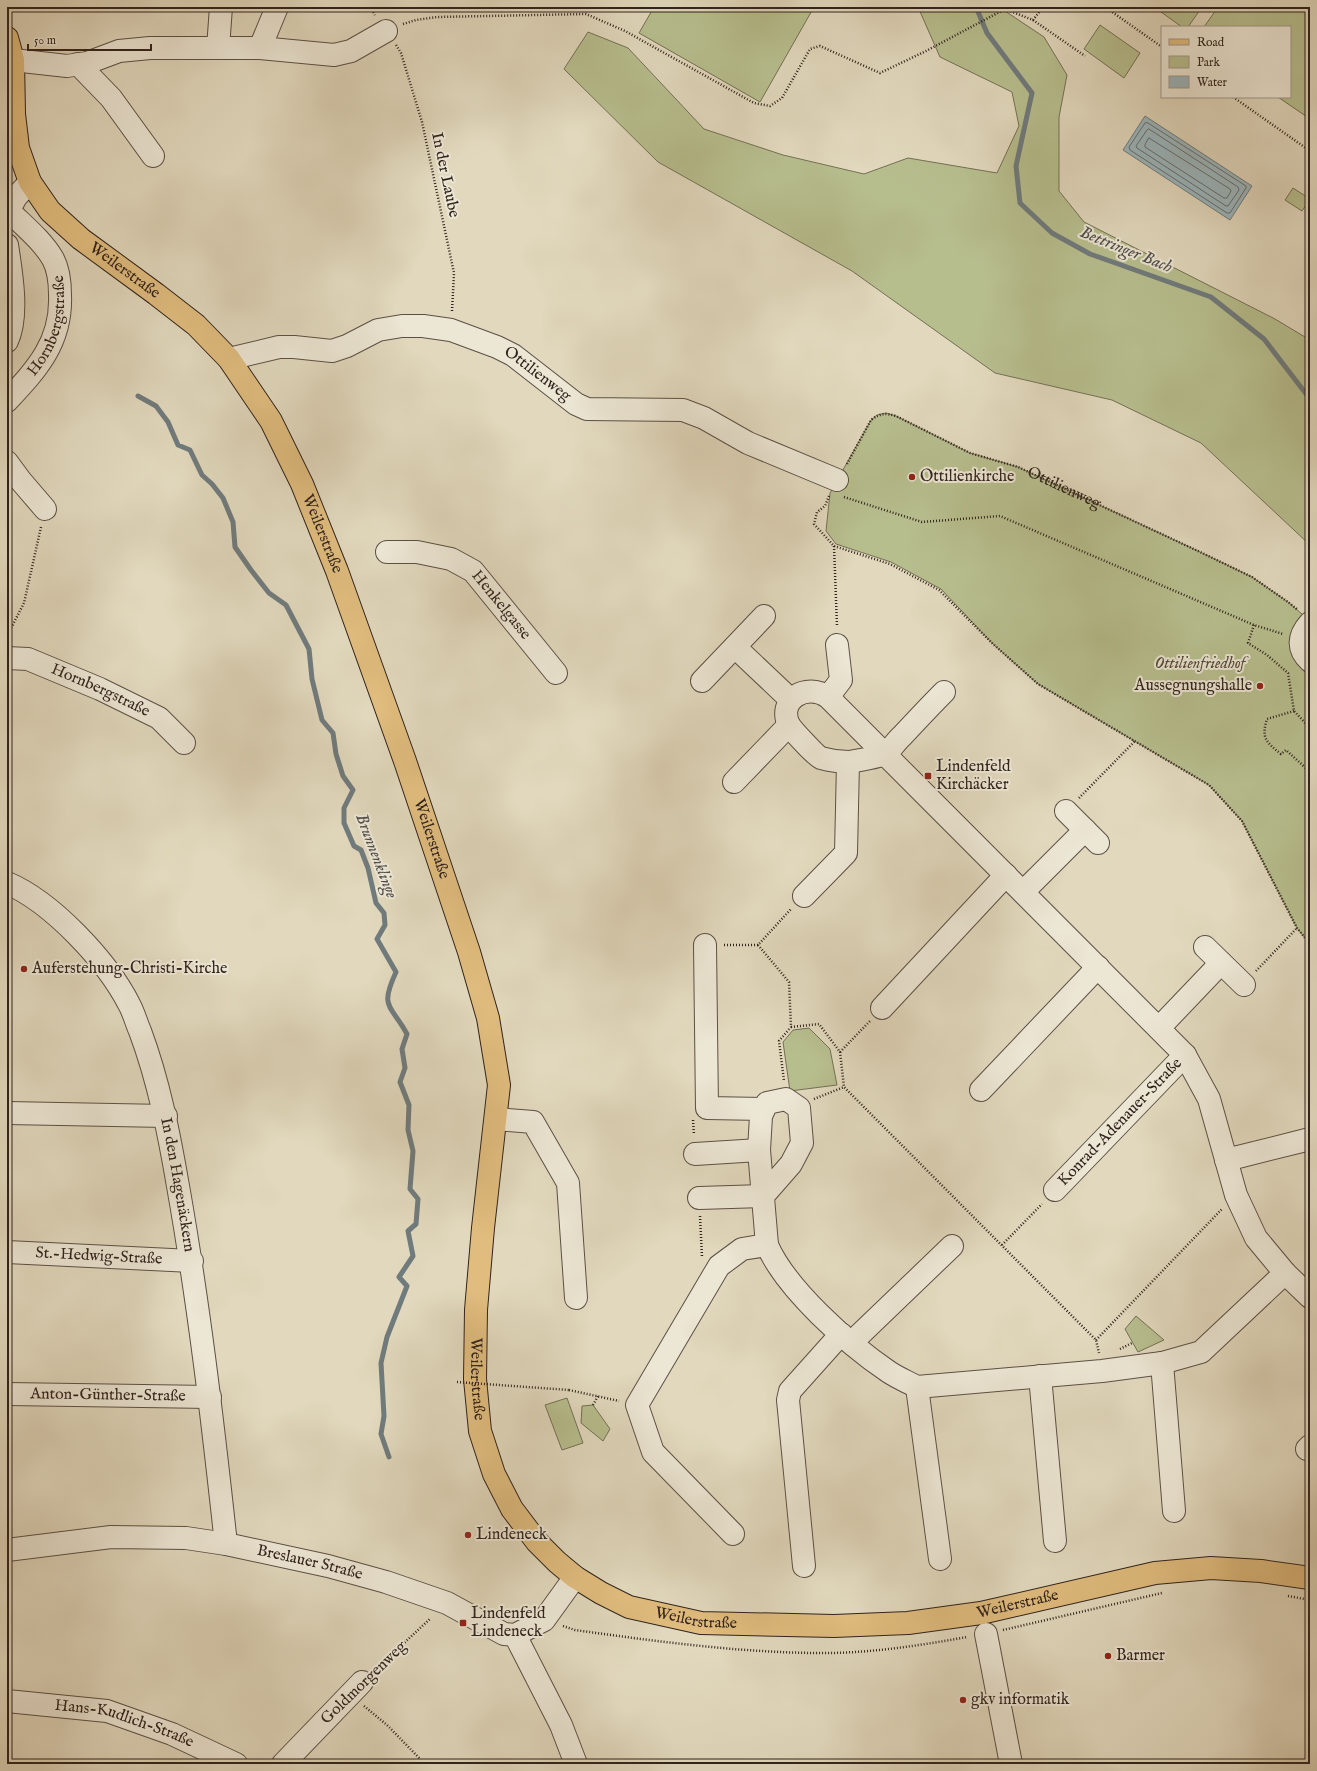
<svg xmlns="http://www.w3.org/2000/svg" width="1317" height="1771" viewBox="0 0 1317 1771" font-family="'IM FELL English',serif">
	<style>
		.green { fill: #b7be8e; stroke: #747056 }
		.water { fill: #9bb6bd; stroke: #707b7d }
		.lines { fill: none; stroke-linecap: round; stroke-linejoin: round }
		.shore { stroke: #666c6d; stroke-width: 1 }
		.stream { stroke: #707b7d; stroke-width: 5 }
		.minor-casing { stroke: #5c5045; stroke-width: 24 }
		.major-casing { stroke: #30231d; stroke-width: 24 }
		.path { stroke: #30231d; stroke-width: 2.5; stroke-dasharray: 1 2; stroke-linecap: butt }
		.minor { stroke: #ece6d4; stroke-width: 22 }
		.major { stroke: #e0bc7e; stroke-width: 22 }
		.path-bridge { stroke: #30231d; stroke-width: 2.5; stroke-dasharray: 1 2; stroke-linecap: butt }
		.poi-dot { fill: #8f2418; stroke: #ece6d4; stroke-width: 1.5 }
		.labels { text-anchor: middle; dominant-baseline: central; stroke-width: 4; stroke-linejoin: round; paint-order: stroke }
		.street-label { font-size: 16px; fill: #30231d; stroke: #ece6d4 }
		.poi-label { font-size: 16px; fill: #30231d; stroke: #ece6d4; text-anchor: start }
		.park-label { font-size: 16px; font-style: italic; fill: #524a39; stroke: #ece6d4 }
		.water-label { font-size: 17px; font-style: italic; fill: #504f4d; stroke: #ece6d4 }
	</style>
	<rect width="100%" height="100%" fill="#e1d8bd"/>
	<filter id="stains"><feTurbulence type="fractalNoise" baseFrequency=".005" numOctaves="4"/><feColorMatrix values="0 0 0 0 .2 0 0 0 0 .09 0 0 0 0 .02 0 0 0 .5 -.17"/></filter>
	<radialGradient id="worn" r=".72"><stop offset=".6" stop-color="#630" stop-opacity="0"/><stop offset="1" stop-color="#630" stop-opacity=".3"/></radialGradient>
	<g class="green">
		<path d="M654 7H814L760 102 639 33Z"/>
		<path d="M918 7H999L1044 37 1067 75 1059 117V191L1084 222 1275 319 1310 340V545L1201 443 1112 400 995 373 852 271 658 162 564 69 588 32 628 48 704 129 783 155 864 174 908 158 997 173 1019 126 1012 92 940 57Z"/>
		<path d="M1154 7H1202L1188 27H1182Z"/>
		<path d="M1218 7H1310V119L1278 97H1290V27H1204Z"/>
		<path d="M1100 25 1140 53 1124 78 1084 49Z"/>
		<path d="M1293 188 1310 199 1302 211 1285 200Z"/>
		<path d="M886 413 896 416 970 453 1018 467 1198 551 1252 577 1288 602 1310 621V944L1297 928 1242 821 1209 785 1038 684 993 644 941 589 891 562 836 544 826 531 830 493 871 420 877 415Z"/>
		<path d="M809 1028 830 1049 837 1085 790 1091 783 1042 793 1030Z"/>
		<path d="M1136 1316 1164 1340 1138 1352 1125 1329Z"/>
		<path d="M567 1398 583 1443 562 1450 545 1405Z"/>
		<path d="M593 1405 610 1429 603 1441 581 1423 582 1406Z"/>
	</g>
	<path class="water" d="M1145 116 1252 186 1230 220 1123 150Z"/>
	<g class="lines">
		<g class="shore">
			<path d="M1148 123 1246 186V188L1230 213H1227L1130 150 1129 147 1145 123Z"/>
			<path d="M1149 129 1238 187 1239 190 1228 206H1226L1137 148 1136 146 1147 130Z"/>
			<path d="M1149 138 1230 189 1231 191 1227 198H1224L1145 147V145Z"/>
		</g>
		<g class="stream">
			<path d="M976 7 987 33 1032 93 1016 166 1020 203 1052 233 1090 254 1211 297 1264 339 1310 399"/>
			<path d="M138 396 156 406 168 422 178 445 190 450 202 475 212 484 223 498 233 522 235 547 251 570 269 593 286 605 309 649 312 679 322 720 333 733 336 754 343 776 353 790 344 808V823L354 846 361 850 368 868 376 903 384 913 385 925 377 939 396 972C379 1009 391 1004 407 1034L402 1049 405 1068 400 1082 409 1105 408 1130 413 1151 410 1189 418 1199 416 1224 408 1231 413 1256 399 1277 407 1286 387 1337 381 1363 384 1416 381 1434 389 1457"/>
		</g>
		<g class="minor-casing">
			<g id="minor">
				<path d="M218 48 221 7"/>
				<path d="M260 48 277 7"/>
				<path d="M13 60 67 66 87 63 119 51 150 48H260L334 55 351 51 386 31"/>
				<path d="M78 64 111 98 153 156"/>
				<path d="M7 213 16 197 30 182"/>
				<path d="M7 245C11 271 19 316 7 341"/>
				<path id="s2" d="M229 359 279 347H294L332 351 347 346 378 330 402 326H423L451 330 497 347 513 355 576 404 587 409 683 410 704 418 748 443 837 480"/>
				<path id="s3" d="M7 401C37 369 62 342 60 295 60 283 59 270 53 259 42 240 23 225 8 210"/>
				<path d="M7 462 21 481 45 509"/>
				<path id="s4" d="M387 552H417L451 559 473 571 556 673"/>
				<path d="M1310 623C1298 636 1297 649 1310 661"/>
				<path d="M735 647 791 700"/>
				<path id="s5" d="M7 658 28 659 100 689 159 718 184 743"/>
				<path d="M702 681 764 616"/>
				<path d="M944 692C930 706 916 721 902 736 896 741 891 750 885 754 879 757 855 761 849 762 842 762 828 760 821 758 816 756 792 730 789 725 777 700 806 682 828 697L1185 1055 1209 1099 1236 1195 1256 1238 1285 1273 1310 1297"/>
				<path d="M828 697 841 680 837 645"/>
				<path d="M734 782 789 725"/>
				<path d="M1066 811 1098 843"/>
				<path id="s6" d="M7 883C52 902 107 961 129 1004 134 1013 136 1022 140 1031 159 1082 169 1134 178 1186 199 1305 213 1424 226 1544"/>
				<path d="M1023 892 1085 830"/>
				<path d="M804 896 846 853 848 762"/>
				<path d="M705 945 707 1108 764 1109"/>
				<path d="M1205 947 1244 985"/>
				<path d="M882 1008 1006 875"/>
				<path d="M1159 1028 1221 963"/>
				<path d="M981 1090 1098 967"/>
				<path d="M7 1113 166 1116"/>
				<path d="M496 1119 533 1122 568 1183 576 1298"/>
				<path d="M695 1154 759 1150"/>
				<path d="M1226 1160 1310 1139"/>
				<path id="s7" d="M1055 1190 1185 1055"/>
				<path d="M763 1196 791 1164 802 1143 799 1108 786 1099 767 1103 761 1116 759 1150 767 1245C786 1289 849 1345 889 1372 898 1378 908 1382 917 1387L1102 1371 1162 1363 1201 1352 1285 1273"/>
				<path d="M699 1198 763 1196"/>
				<path id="s8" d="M7 1252 192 1261"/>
				<path d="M851 1343 952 1246"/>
				<path d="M1162 1363 1174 1511"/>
				<path d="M1040 1376 1055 1541"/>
				<path d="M917 1387 940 1559"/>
				<path id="s9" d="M7 1394 210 1397"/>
				<path d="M1307 1449 1310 1446"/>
				<path d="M733 1534 653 1452 637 1405 719 1266 742 1249 767 1245"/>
				<path id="s10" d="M7 1550 111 1537 186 1538 226 1544 328 1566 386 1582 447 1603 504 1634 515 1635 544 1620 575 1577"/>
				<path d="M804 1566 788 1400 790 1391 841 1334"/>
				<path d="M986 1634 1011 1764"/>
				<path d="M515 1635 561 1725 576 1764"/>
				<path id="s11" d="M7 1701 107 1711 172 1734 236 1764"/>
				<path d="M283 1764 362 1682"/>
			</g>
		</g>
		<g class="major-casing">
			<g id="major">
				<path id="s12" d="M7 38 13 60 14 114 18 148 30 182 50 211 81 239 156 294 196 325 229 359 271 421 302 484 337 571 405 761 469 952 488 1018 499 1085 483 1228 476 1310 475 1379 480 1431 494 1474 512 1509 537 1542 557 1562 575 1577 601 1593 629 1607 701 1623 834 1626 908 1623 981 1613 1155 1573 1211 1568 1261 1571 1310 1578"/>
			</g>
		</g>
		<g class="path">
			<path d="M370 7 375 15"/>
			<path d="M1105 7 1162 47"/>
			<path d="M1033 20 1085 56"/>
			<path d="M403 24 416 20 437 17 586 14 625 31 754 103 770 106 782 98 810 49 820 46 880 73 926 51 1005 9 1033 20 1043 7"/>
			<path d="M396 45 401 53 422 122 454 273 452 311"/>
			<path d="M1233 97 1310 151"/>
			<path id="s1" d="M847 464 871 420C880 413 886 413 896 416L970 453 1018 467 1198 551 1252 577 1288 602 1298 610"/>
			<path d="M829 496 825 506 817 512 814 524 834 546 890 564 939 590 993 644 1038 684 1209 785 1242 821 1297 928 1310 944"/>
			<path d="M844 497 922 522 1000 516 1254 625 1283 634"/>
			<path d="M834 546 837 626"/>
			<path d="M1254 625 1248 643 1267 655 1288 673 1294 711 1310 728"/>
			<path d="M7 636 24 603 41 527"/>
			<path d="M1294 711 1267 719C1261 738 1266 742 1281 754L1286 750 1310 772"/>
			<path d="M1079 798 1135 741"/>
			<path d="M724 945H758L791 909"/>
			<path d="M758 945 789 982 791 1027 779 1041 784 1081"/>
			<path d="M1256 971 1297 928"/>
			<path d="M791 1027 819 1024 840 1052 844 1087 1096 1340 1099 1353"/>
			<path d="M840 1052 870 1021"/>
			<path d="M814 1099 844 1087"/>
			<path d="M693 1120 694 1135"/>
			<path d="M700 1216 702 1257"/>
			<path d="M1002 1245 1042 1204"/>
			<path d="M1096 1340 1222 1209"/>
			<path d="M1120 1349 1132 1343"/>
			<path d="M569 1390 619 1401"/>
			<path d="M593 1405 598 1396"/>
			<path d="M1288 1596 1310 1600"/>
			<path d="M563 1626 575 1630C654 1641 734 1652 814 1653 865 1654 917 1646 967 1637"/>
			<path d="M1003 1630 1162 1593"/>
			<path d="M376 1669 431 1618"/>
			<path d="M364 1706 387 1725 425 1764"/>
		</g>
		<use href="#minor" class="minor"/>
		<use href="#major" class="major"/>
		<path class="path-bridge" d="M457 1382 569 1390"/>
	</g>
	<g class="poi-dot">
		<circle cx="912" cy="477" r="4"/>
		<circle cx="1260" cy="686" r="4"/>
		<rect x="924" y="772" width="8" height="8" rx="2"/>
		<circle cx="24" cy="969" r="4"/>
		<circle cx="468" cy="1535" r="4"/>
		<rect x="459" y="1619" width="8" height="8" rx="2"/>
		<circle cx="1108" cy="1656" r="4"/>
		<circle cx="963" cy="1700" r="4"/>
	</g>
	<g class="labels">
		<g class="street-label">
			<text transform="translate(445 175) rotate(78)">In der Laube</text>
			<text stroke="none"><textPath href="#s12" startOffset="278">Weilerstraße</textPath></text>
			<text stroke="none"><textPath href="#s3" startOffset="89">Hornbergstraße</textPath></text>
			<text stroke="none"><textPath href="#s2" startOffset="327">Ottilienweg</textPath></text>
			<text stroke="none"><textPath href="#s1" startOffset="260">Ottilienweg</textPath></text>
			<text stroke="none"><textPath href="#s12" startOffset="614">Weilerstraße</textPath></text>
			<text stroke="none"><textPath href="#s4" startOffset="134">Henkelgasse</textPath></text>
			<text stroke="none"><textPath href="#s5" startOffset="100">Hornbergstraße</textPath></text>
			<text stroke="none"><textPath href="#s12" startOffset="938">Weilerstraße</textPath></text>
			<text stroke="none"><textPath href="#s7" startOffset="94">Konrad-Adenauer-Straße</textPath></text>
			<text stroke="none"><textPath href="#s6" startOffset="362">In den Hagenäckern</textPath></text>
			<text stroke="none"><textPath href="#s8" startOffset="92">St.-Hedwig-Straße</textPath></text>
			<text stroke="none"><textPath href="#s12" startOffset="1489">Weilerstraße</textPath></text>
			<text stroke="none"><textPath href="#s9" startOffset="101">Anton-Günther-Straße</textPath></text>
			<text stroke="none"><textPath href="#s10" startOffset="306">Breslauer Straße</textPath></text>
			<text stroke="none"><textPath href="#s12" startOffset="2173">Weilerstraße</textPath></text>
			<text stroke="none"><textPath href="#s12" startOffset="1849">Weilerstraße</textPath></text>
			<text transform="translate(364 1683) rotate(-44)">Goldmorgenweg</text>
			<text stroke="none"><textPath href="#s11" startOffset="120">Hans-Kudlich-Straße</textPath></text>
		</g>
		<g class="poi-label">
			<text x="920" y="477">Ottilienkirche</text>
			<text x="1252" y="686" text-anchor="end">Aussegnungshalle</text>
			<text x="936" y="767">Lindenfeld<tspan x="936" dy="18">Kirchäcker</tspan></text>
			<text x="32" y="969">Auferstehung-Christi-Kirche</text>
			<text x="476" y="1535">Lindeneck</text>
			<text x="471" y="1614">Lindenfeld<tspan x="471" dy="18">Lindeneck</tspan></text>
			<text x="1116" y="1656">Barmer</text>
			<text x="971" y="1700">gkv informatik</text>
		</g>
		<g class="park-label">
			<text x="1200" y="664">Ottilienfriedhof</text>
		</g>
		<g class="water-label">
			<text transform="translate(1126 250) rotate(22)">Bettringer Bach</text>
			<text transform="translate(376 856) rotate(69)">Brunnenklinge</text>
		</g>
	</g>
	<rect width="1317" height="1771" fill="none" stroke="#e1d8bd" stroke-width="24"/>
	<rect x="8" y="8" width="1301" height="1755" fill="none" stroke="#30231d" stroke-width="2"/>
	<rect x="12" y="12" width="1293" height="1747" fill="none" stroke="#30231d"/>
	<rect x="1161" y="26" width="130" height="72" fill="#ece6d4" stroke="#a1988b"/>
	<rect x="1169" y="39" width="20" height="6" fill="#e0bc7e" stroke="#a1988b"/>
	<text x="1197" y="46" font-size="12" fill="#30231d">Road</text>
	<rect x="1169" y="56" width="20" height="12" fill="#b7be8e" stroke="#a1988b"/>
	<text x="1197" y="66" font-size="12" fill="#30231d">Park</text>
	<rect x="1169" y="76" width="20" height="12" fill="#9bb6bd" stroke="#a1988b"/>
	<text x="1197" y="86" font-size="12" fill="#30231d">Water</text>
	<path d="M28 44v6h123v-6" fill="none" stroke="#30231d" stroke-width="2"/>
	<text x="34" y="44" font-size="12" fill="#30231d" stroke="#ece6d4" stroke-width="3" paint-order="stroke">50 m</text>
	<rect width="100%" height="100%" filter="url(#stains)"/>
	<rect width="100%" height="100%" fill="url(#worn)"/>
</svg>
